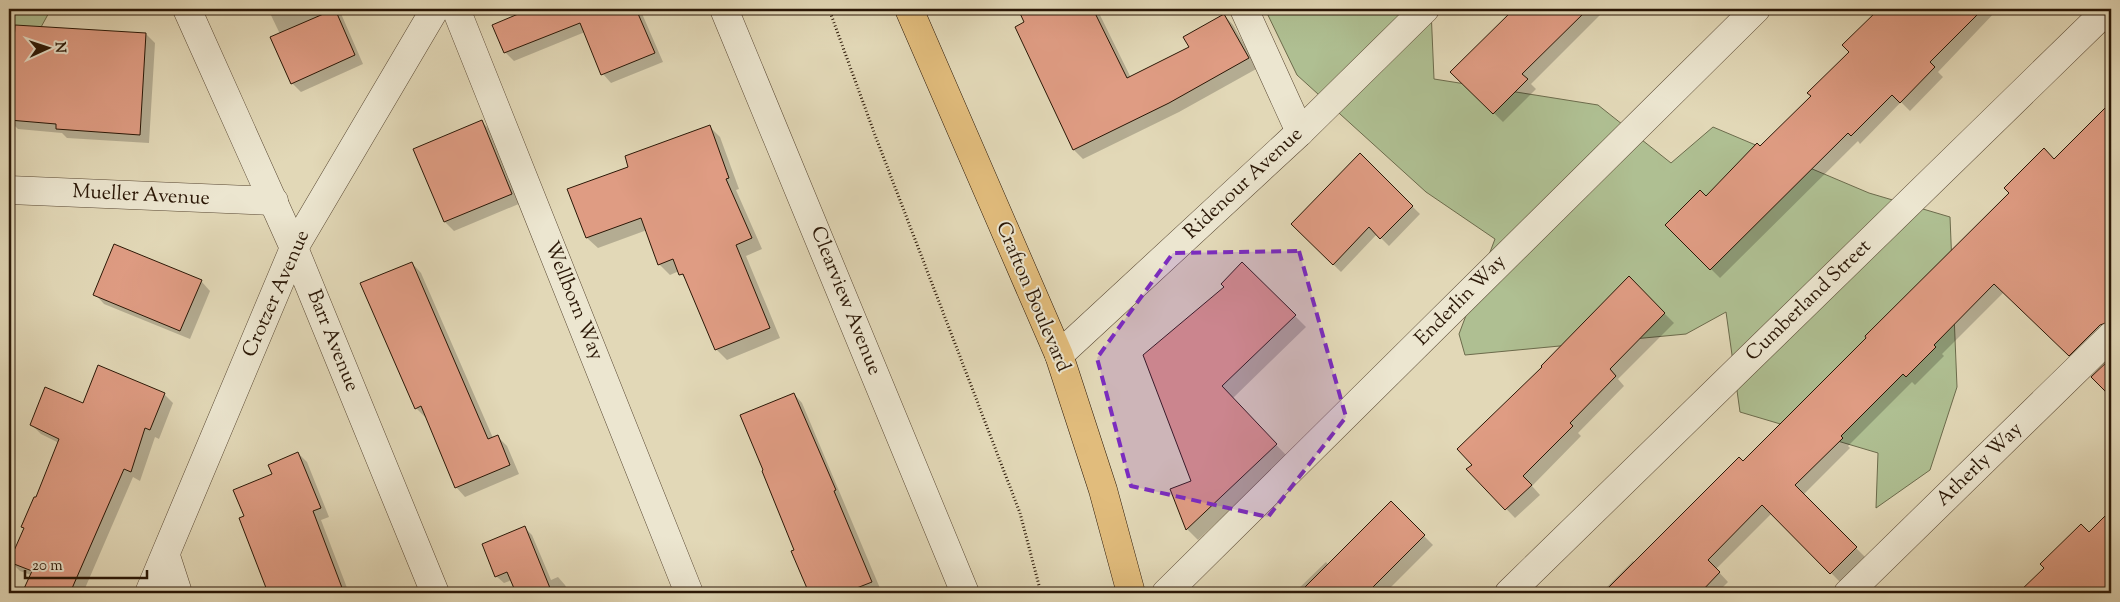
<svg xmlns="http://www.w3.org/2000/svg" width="2120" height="602" viewBox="0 0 2120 602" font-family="'Sorts Mill Goudy',serif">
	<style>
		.green { fill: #afbf92; stroke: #6c6b4c }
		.shadow { fill: #0003 }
		.building { fill: #df9c83; stroke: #2a1706 }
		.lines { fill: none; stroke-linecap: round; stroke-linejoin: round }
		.minor-casing { stroke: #584732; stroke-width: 29 }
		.major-casing { stroke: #2a1706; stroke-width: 29 }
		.path { stroke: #2a1706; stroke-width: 3; stroke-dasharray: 1 2.5; stroke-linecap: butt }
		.minor { stroke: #ece6d0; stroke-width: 28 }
		.major { stroke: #e1bc7c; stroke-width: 28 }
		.marked { fill: #7b2cbf; fill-opacity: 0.2; stroke: #7b2cbf; stroke-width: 4; stroke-dasharray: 10 6; stroke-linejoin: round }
		.labels { text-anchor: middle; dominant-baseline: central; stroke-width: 4; stroke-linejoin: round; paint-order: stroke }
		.street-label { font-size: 20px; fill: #2a1706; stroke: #ece6d0 }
	</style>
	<rect width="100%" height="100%" fill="#e2d8b7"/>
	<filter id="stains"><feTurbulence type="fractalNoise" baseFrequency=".004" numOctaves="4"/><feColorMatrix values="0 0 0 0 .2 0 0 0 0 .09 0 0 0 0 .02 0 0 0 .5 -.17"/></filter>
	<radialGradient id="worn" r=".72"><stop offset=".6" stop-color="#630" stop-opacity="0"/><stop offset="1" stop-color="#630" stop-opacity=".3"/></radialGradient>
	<g class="green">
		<path d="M9 9H51L9 85Z"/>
		<path d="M1265 9H1431L1434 79 1598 105 1671 163 1713 127 1869 193 1950 217 1957 387 1930 470 1876 508 1878 453 1740 412 1726 312 1686 334 1465 355 1459 334 1495 239 1426 192 1297 75Z"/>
	</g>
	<g class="shadow">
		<path d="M268 9H339L363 64 301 92 292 83 280 34Z"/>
		<path d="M533 9H640L663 62 611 83 603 74 585 32 514 61 505 52 494 25Z"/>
		<path d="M1020 9H1097L1131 78 1191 48 1224 15 1233 25 1258 68 1179 112 1083 159 1074 150 1017 28 1026 23Z"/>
		<path d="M1515 9H1606L1531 84 1536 89 1503 122 1452 72Z"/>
		<path d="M1893 9H1998L1938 72 1943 77 1910 111 1901 102 1860 144 1858 141 1720 278 1667 225 1706 197 1760 147 1813 96Z"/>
		<path d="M16 26 146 34 155 43 149 143 67 138 62 133 18 129 9 120Z"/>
		<path d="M2111 104V202L2087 227 2111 251V314L2099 327 2104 338 2078 363 2004 292 1942 354 1944 356 1915 385 1912 382 1848 446 1850 448 1803 495 1865 557 1840 582 1772 513 1716 569 1728 582 1721 589 1726 593H1601L1633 561 1635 563 1743 463Z"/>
		<path d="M482 122 491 131 521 203 454 231 445 222Z"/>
		<path d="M709 126 720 137 739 189 736 190 762 249 746 256 780 338 727 360 716 349 688 282 679 271 670 275 659 264 647 230 598 248 587 238 569 190 630 168Z"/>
		<path d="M1360 155 1420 214 1389 246 1377 234 1341 272 1292 224Z"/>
		<path d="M412 263 421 273 493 438 497 436 507 446 519 474 465 497 456 487 427 416 425 417 416 408Z"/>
		<path d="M1242 263 1306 327 1232 399 1287 456 1198 540 1187 529 1172 489 1193 482 1226 287Z"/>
		<path d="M1629 278 1674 323 1618 379 1624 386 1578 433 1581 436 1532 486 1540 495 1515 518 1468 469 1544 367Z"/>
		<path d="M201 281 210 291 190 339 104 304 95 294Z"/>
		<path d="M2111 359V399L2104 391 2105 390 2093 377Z"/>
		<path d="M164 394 173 403 159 439 155 437 140 481 133 477 83 593H24L31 575 20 571 11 562 25 529 23 527 36 499 59 443 41 434 32 425 83 404Z"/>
		<path d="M794 394 802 403 882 593H810L793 552 795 551Z"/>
		<path d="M298 453 307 462 329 517 321 520 349 593H269L241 519 246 517 274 475Z"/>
		<path d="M1391 503 1433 545 1385 593H1294L1326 562 1329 566Z"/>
		<path d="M2111 512V593H2020L2045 568 2089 534Z"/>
		<path d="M525 528 532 535 551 580 558 577 565 585 569 593H518L512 580 504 583 496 576Z"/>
	</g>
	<g class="building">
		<path d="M335 9 355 55 291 84 270 37Z"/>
		<path d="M530 9H636L655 53 601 75 580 23 504 53 492 25Z"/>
		<path d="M1018 9H1093L1127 78 1189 47 1183 37 1224 14 1249 58 1169 103 1073 150 1015 27 1024 22Z"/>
		<path d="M1514 9H1588L1522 74 1528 79 1493 114 1450 72Z"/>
		<path d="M1879 9H1983L1930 62 1935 67 1900 103 1892 95 1851 136 1848 133 1710 270 1665 225 1700 190 1706 196 1757 143 1760 146 1811 96 1807 93 1849 52 1842 45Z"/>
		<path d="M15 25 146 33 140 135 56 129V124L9 120Z"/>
		<path d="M2111 102V321L2100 325 2069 356 1994 284 1934 345 1936 347 1906 377 1903 374 1841 436 1843 438 1795 485 1857 547 1830 574 1762 505 1708 560 1720 572 1700 593H1603L1739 457 1743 461 1866 338 1865 336 2009 193 2004 188 2044 148 2054 159Z"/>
		<path d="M482 120 512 194 444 222 413 149Z"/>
		<path d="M710 125 729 178 726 179 752 238 736 245 770 328 715 350 683 274 679 275 673 259 658 265 641 218 586 238 567 189 628 167 625 156Z"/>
		<path d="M1360 153 1413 206 1380 239 1369 227 1333 265 1291 224Z"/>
		<path d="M114 244 202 280 180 331 93 295Z"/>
		<path d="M412 262 488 439 498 435 510 465 455 488 421 406 415 409 360 283Z"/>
		<path d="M1242 262 1296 315 1222 386 1277 444 1186 530 1170 489 1191 481 1143 355 1224 287 1221 284Z"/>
		<path d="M1629 276 1665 313 1610 369 1616 376 1570 423 1573 426 1523 476 1532 485 1505 510 1466 469 1472 465 1457 449 1542 367 1541 366Z"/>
		<path d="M2111 358V397L2091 377Z"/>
		<path d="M98 365 165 393 150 430 145 428 131 472 124 469 70 593H22L32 571 9 562 24 528 21 527 34 497H36L59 439 30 425 45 387 83 403Z"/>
		<path d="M794 393 836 490 834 491 872 582 844 593H809L791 551 794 550 762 471 763 470 740 415Z"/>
		<path d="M298 452 321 508 313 511 344 593H268L239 518 244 516 233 490 272 474 268 465Z"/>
		<path d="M1391 501 1425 535 1367 593H1299Z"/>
		<path d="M2111 510V593H2018L2044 568 2040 564 2081 524 2089 532Z"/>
		<path d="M525 526 552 593H516L507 572 495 577 482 544Z"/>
	</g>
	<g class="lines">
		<g class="minor-casing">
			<g id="minor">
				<path d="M187 9 294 248 435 593"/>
				<path d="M456 9 689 593"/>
				<path d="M724 9 965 593"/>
				<path d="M1244 9 1300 132"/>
				<path d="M9 190 274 201"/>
				<path d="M1059 355 1300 132 1425 9"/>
				<path d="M166 556 178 593"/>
				<path d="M149 593 294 248 435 9"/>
				<path d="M1166 593 1756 9"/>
				<path d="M1509 593 2108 9"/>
				<path d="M1848 593 2111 336"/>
			</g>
		</g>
		<g class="major-casing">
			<path id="major" d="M909 9 1059 355 1103 490 1131 593"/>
		</g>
		<path class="path" d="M829 9 875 135 1020 513 1041 593"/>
		<use href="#minor" class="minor"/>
		<use href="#major" class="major"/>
	</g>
	<path class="marked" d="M1299 251 1346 417 1268 517 1131 486 1097 358 1173 253Z"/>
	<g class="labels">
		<g class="street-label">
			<text transform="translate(1244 184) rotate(-43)">Ridenour Avenue</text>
			<text transform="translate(141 196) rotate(3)">Mueller Avenue</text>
			<text transform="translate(277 294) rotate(-66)">Crotzer Avenue</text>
			<text transform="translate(1032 297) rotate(67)">Crafton Boulevard</text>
			<text transform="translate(573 301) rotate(68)">Wellborn Way</text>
			<text transform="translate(845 301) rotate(68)">Clearview Avenue</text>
			<text transform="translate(1461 301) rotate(-45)">Enderlin Way</text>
			<text transform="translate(1809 301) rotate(-44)">Cumberland Street</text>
			<text transform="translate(332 341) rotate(68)">Barr Avenue</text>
			<text transform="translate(1980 465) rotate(-44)">Atherly Way</text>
		</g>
	</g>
	<rect width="2120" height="602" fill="none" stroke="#e2d8b7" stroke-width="30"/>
	<rect x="10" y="10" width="2100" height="582" fill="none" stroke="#2a1706" stroke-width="2.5"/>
	<rect x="15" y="15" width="2090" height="572" fill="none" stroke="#2a1706"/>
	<g transform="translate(48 48) rotate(87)" stroke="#ece6d0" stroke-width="4" paint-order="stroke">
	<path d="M0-4L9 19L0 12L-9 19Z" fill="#2a1706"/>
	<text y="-8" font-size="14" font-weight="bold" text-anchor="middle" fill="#2a1706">N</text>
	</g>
	<path d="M25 570v8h122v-8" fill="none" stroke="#2a1706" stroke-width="2.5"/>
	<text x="32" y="570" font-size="15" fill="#2a1706" stroke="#ece6d0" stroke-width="4" paint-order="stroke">20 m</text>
	<rect width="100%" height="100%" filter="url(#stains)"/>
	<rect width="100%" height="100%" fill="url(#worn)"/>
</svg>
